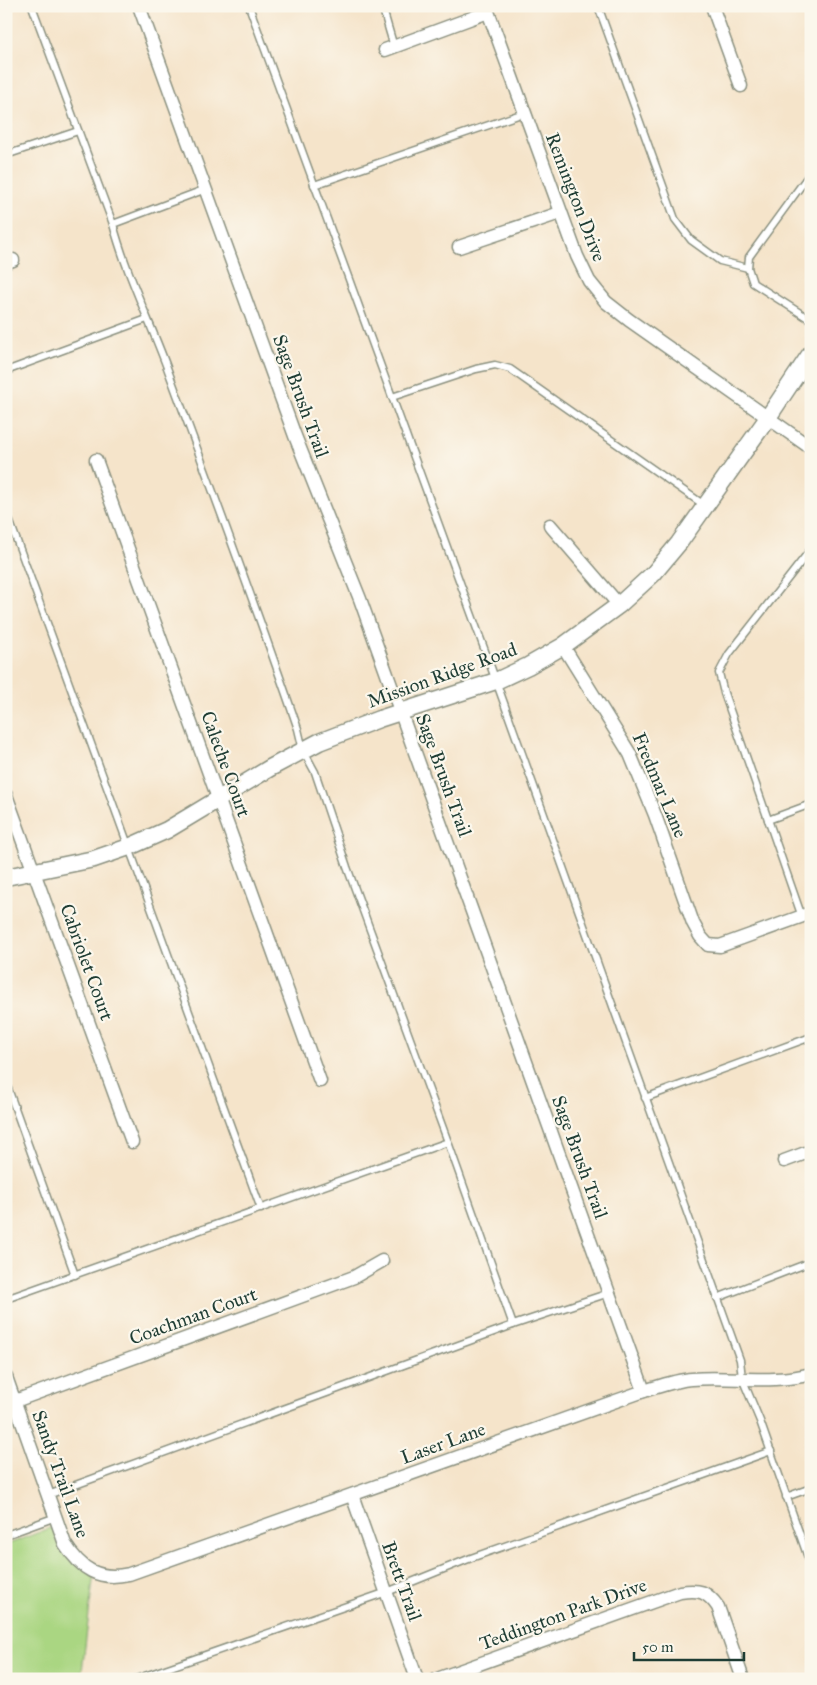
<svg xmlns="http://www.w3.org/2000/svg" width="817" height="1685" viewBox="0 0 817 1685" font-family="'IM FELL Great Primer',serif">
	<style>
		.green { fill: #aad682; stroke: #648a5b }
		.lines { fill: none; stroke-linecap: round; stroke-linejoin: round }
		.service-casing { stroke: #8a907f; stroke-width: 9 }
		.minor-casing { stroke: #8a907f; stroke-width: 15 }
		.tertiary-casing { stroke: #8a907f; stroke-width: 19 }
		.service { stroke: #fff; stroke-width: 6 }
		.minor { stroke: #fff; stroke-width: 12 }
		.tertiary { stroke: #fff; stroke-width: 16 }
		.labels { text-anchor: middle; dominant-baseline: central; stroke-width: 4.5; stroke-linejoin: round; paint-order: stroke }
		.street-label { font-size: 19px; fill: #1f3d34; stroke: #fbf7ec }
	</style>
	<rect width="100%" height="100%" fill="#fbf7ec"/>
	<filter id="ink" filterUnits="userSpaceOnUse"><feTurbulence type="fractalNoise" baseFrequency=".02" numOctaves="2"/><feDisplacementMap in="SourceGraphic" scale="10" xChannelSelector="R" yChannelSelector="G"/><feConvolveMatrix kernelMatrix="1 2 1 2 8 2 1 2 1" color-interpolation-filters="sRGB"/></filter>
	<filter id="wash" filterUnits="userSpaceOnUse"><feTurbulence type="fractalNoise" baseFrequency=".0096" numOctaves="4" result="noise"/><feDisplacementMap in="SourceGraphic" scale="20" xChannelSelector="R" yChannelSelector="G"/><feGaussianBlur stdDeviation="1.12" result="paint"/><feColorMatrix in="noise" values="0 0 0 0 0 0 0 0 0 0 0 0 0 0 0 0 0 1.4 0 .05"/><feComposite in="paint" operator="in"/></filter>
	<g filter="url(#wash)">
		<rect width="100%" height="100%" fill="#f5e4ca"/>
		<path class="green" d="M58 1525 65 1544 94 1573 81 1679H6V1545Z"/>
	</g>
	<g filter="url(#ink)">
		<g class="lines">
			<g class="service-casing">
				<g id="service">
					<path d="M32 6 113 224"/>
					<path d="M249 6 496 681 740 1360 742 1378 760 1421 811 1566"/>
					<path d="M382 6 394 47"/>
					<path d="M598 6 675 219 691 240 720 261 748 268"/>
					<path d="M6 155 78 131"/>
					<path d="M811 172 749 257 748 268 753 283 811 320"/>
					<path d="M314 185 524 113"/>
					<path d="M206 189 113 224C127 276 151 323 169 373 213 491 257 610 298 729L303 750 315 772 347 867 448 1142"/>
					<path d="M6 371 147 319"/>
					<path d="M392 397 476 369 495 365 510 369 704 505"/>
					<path d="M6 511 261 1209"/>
					<path d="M768 820 811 804"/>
					<path d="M802 917 724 693 719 673 729 654 811 549"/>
					<path d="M6 1083 75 1275"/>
					<path d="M645 1098 811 1037"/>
					<path d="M717 1298 811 1262"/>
					<path d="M6 1299 448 1142 513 1325 609 1293"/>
					<path d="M48 1495 513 1325"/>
					<path d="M786 1497 811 1488"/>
					<path d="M6 1535 56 1517"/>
					<path d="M136 1679 387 1592 471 1558 771 1451"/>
				</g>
			</g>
			<g class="minor-casing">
				<g id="minor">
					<path d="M139 6 295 436 360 599 644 1391"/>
					<path d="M486 6 577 256 589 281 606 302 629 320 811 448"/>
					<path d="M712 6 741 86"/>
					<path d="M385 50 488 12"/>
					<path d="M459 247 560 213"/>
					<path d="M6 262 13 260"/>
					<path d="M96 460 320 1081"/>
					<path d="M550 525 619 605"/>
					<path d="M563 646 630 754 655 815 693 923 700 936 708 945 720 946 811 913"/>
					<path d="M6 795 132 1142"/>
					<path d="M784 1161 811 1151"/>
					<path d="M6 1377 65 1544C81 1569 98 1581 129 1574L644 1391C660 1386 676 1380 692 1379 730 1376 774 1384 811 1374"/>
					<path d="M15 1401 354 1277 382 1261"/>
					<path d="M352 1495 417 1679"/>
					<path d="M437 1679 680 1592C699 1589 707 1591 718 1607L743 1679"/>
				</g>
			</g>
			<g class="tertiary-casing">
				<path id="tertiary" d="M6 877 94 859 129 847 167 830 270 768 319 742 379 719 496 681 528 666 563 646 619 605 654 573 679 543 767 419 811 353"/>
			</g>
			<use href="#service" class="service"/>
			<use href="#minor" class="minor"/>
			<use href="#tertiary" class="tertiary"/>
		</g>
	</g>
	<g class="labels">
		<g class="street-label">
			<text transform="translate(576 197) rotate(69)">Remington Drive</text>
			<text transform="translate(301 396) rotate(70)">Sage Brush Trail</text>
			<text transform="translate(442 675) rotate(-20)">Mission Ridge Road</text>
			<text transform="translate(226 764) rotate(70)">Caleche Court</text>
			<text transform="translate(444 775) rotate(70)">Sage Brush Trail</text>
			<text transform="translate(660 785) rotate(67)">Fredmar Lane</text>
			<text transform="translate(87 962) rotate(70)">Cabriolet Court</text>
			<text transform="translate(580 1157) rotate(70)">Sage Brush Trail</text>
			<text transform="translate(193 1316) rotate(-20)">Coachman Court</text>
			<text transform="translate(443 1443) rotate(-20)">Laser Lane</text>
			<text transform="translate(61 1474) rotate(70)">Sandy Trail Lane</text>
			<text transform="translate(402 1581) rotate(70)">Brett Trail</text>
			<text transform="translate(563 1614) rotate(-20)">Teddington Park Drive</text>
		</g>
	</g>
	<rect width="817" height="1685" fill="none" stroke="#fbf7ec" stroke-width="25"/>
	<path d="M634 1652v8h110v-8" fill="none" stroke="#1f3d34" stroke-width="2.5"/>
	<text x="642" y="1652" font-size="15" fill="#1f3d34" stroke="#fbf7ec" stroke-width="4" paint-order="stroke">50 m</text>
</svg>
